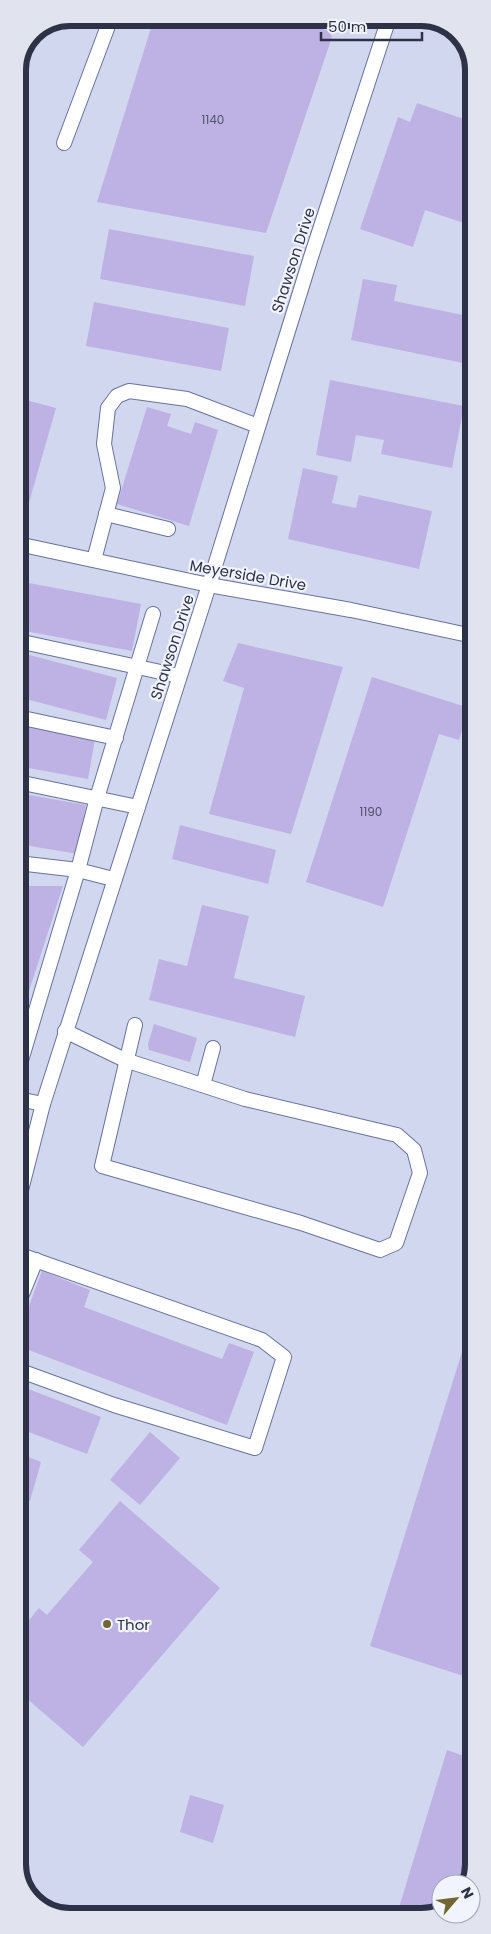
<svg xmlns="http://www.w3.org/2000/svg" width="491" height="1934" viewBox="0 0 491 1934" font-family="Poppins,sans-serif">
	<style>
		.built { fill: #d1d7ee }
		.building { fill: #beb2e4 }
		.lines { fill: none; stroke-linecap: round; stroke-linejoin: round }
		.minor-casing { stroke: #69729e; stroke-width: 16 }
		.minor { stroke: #fff; stroke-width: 14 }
		.poi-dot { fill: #726633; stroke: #f1f3fd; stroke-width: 2 }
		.labels { text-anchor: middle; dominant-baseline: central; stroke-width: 4.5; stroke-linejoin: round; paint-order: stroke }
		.number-label { font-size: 12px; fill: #52526e }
		.street-label { font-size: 15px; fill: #2e3246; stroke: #f1f3fd }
		.poi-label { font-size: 15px; fill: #2e3246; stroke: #f1f3fd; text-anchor: start }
		.rim { fill: none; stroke: #2e3246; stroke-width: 6 }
	</style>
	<rect width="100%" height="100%" fill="#e1e5fa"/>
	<path class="built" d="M70 18H427L458 33 473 60V1864L466 1884H441L431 1916H64L33 1901 18 1874V70L33 33Z"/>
	<g class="building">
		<path d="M154 18H287L329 31 332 37 266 233 97 202Z"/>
		<path d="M451 29 458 33 462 40 449 36Z"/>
		<path d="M417 103 473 122V226L425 210 413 247 360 229 398 117 410 122Z"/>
		<path d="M109 229 254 256 245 306 100 279Z"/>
		<path d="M363 279 397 285 394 301 473 317V365L351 340Z"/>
		<path d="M94 302 229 328 221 371 86 346Z"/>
		<path d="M330 380 464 406 452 468 381 454 384 440 356 435 351 462 316 455Z"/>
		<path d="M18 398 56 408 26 513 18 510Z"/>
		<path d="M147 407 171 414 167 426 191 434 195 422 218 430 189 526 117 504Z"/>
		<path d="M303 468 338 476 332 503 356 508 359 495 432 511 419 569 288 539Z"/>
		<path d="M472 562H473V576L469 575Z"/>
		<path d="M18 581 141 604 132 651 25 631 27 619 18 618Z"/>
		<path d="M238 643 343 667 291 834 209 814 244 688 223 681Z"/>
		<path d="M18 652 117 678 106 720 18 697Z"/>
		<path d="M372 677 469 708 459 740 439 734 383 907 306 882Z"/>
		<path d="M18 725 95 739 88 779 18 766Z"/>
		<path d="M18 793 86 805 78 854 18 844Z"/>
		<path d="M180 825 276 850 268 884 172 859Z"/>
		<path d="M18 886H63L18 1025Z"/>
		<path d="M202 905 249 916 234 978 305 996 295 1037 149 1000 159 959 187 966Z"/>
		<path d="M154 1024 197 1038 190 1062 149 1050 148 1044Z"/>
		<path d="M42 1271 90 1290 84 1307 222 1359 229 1343 254 1352 227 1425 18 1346V1335Z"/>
		<path d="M467 1336 473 1338V1679L370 1646Z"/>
		<path d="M18 1385 101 1417 87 1454 18 1428Z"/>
		<path d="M150 1432 180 1458 140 1505 110 1480Z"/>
		<path d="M18 1453 41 1462 30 1501 18 1497Z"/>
		<path d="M120 1501 220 1588 83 1747 18 1691V1633L39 1608 47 1615 93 1562 79 1550Z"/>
		<path d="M447 1750 473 1759V1864L466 1884H441V1910L431 1916H403L397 1914Z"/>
		<path d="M190 1795 224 1805 213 1843 180 1832Z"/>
	</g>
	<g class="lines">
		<g class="minor-casing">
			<g id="minor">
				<path d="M64 143 111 18"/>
				<path d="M106 514 168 529"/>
				<path d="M18 544 209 585 351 610 473 636"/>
				<path d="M94 560 113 488 104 444 108 408 117 396 129 391 187 399 258 426"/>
				<path d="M18 641 179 676"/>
				<path d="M18 717 116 738"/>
				<path d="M18 782 138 807"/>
				<path d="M18 863 78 870 20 1064H18"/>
				<path d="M113 879 78 870 97 798 153 614"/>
				<path d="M65 1031 125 1060 245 1099 397 1135 414 1150 420 1173 396 1243 380 1250 301 1223 102 1166 135 1025"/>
				<path d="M203 1085 213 1048"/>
				<path d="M18 1099 43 1104"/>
				<path d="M18 1202 43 1104 209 585 311 257 389 18"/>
				<path d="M18 1254 262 1340 284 1357 255 1448 114 1405 18 1370"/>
				<path d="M18 1304 36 1260"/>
			</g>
		</g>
		<use href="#minor" class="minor"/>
	</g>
	<circle class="poi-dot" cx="107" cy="1624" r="5"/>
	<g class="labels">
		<g class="number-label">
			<text x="213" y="119">1140</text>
			<text x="371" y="811">1190</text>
		</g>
		<g class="street-label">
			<text transform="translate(293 260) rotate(-72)">Shawson Drive</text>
			<text transform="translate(248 575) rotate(10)">Meyerside Drive</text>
			<text transform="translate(172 647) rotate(-72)">Shawson Drive</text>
		</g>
		<g class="poi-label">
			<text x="117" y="1624">Thor</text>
		</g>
	</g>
	<path d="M0 0H491V1934H0ZM70 26H421A44 44 0 0 1 465 70V1864A44 44 0 0 1 421 1908H70A44 44 0 0 1 26 1864V70A44 44 0 0 1 70 26Z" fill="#e1e4ee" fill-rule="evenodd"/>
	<path class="rim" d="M70 26H421A44 44 0 0 1 465 70V1864A44 44 0 0 1 421 1908H70A44 44 0 0 1 26 1864V70A44 44 0 0 1 70 26Z"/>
	<g transform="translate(456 1899) rotate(62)"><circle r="24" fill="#f1f3fd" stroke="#a3a6b4"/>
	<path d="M0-4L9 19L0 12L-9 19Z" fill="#726633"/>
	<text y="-8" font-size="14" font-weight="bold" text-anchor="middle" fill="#2e3246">N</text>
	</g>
	<path d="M321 32v8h101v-8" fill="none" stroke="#2e3246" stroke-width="2.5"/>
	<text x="328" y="32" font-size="15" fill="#2e3246" stroke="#f1f3fd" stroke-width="4" paint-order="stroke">50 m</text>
</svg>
